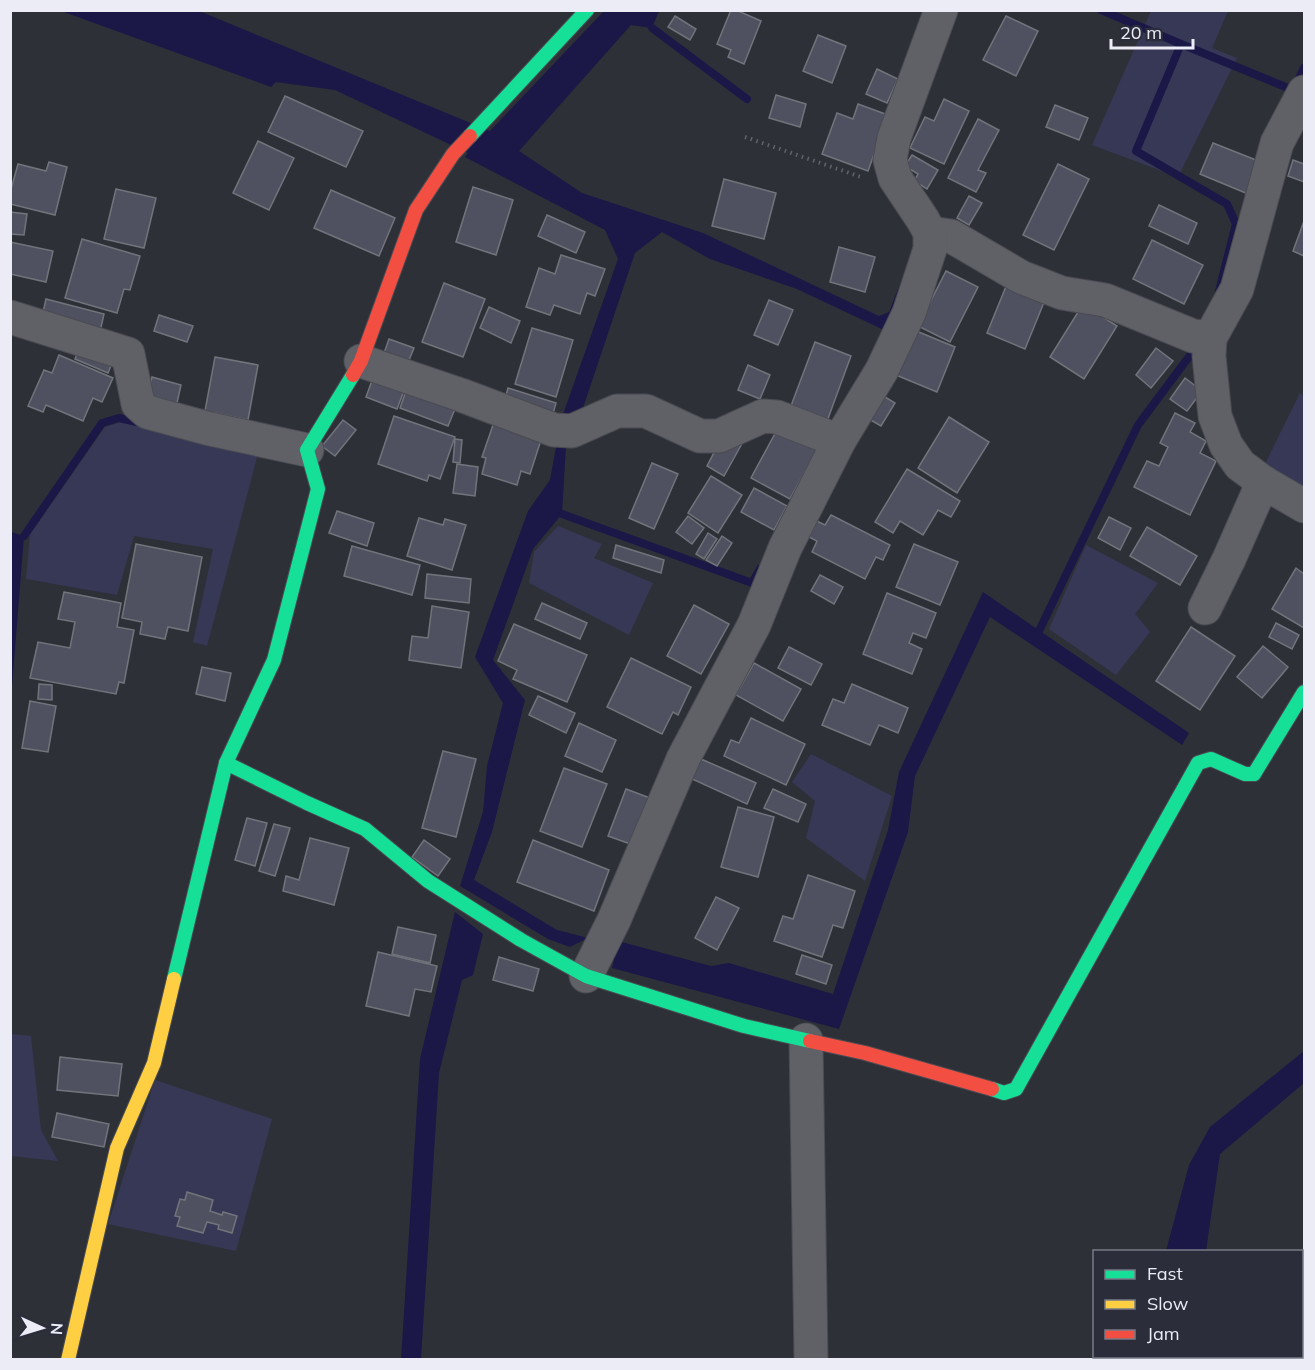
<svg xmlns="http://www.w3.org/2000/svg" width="1315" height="1370" viewBox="0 0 1315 1370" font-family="Mulish,sans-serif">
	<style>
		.green { fill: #363856 }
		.water { fill: #1b1747 }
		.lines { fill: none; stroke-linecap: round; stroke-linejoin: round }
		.stream { stroke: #1b1747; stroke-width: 8 }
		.building { fill: #505160; stroke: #72747b; stroke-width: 1.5 }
		.street-casing { stroke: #4a4b52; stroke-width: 35 }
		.fast-casing { stroke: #4a4b52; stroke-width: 16 }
		.slow-casing { stroke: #4a4b52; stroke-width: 16 }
		.jam-casing { stroke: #4a4b52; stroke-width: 16 }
		.path { stroke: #626368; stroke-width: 4; stroke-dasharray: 1.5 4.5; stroke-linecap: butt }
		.street { stroke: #5f6167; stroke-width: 33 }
		.fast { stroke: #16e098; stroke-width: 14 }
		.slow { stroke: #ffcf43; stroke-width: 14 }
		.jam { stroke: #f24e42; stroke-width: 14 }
	</style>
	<rect width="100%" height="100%" fill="#2e3038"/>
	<g class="green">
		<path d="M1151 11H1228L1212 48 1237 58 1178 177 1092 145Z"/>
		<path d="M1300 393 1304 397V493L1263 468Z"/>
		<path d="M134 418 259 450 207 646 193 642 213 549 134 536 117 595 26 579 30 534 105 427Z"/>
		<path d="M558 526 602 544 594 558 653 583 629 635 529 583 534 552Z"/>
		<path d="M1086 545 1158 583 1135 614 1150 632 1116 675 1049 629Z"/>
		<path d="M811 754 892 796 865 881 806 838 815 801 792 782Z"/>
		<path d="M11 1034 31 1036 41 1130 58 1161 11 1156Z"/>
		<path d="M155 1080 272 1119 236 1251 108 1224Z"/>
	</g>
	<g class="water">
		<path d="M61 11H199L490 131 604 11H659L652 28 631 25 519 151 582 193 703 233 879 316 889 312 909 261 888 332 797 289 710 259 662 232 635 253 583 408 566 446 562 514 533 549 493 660 525 700 492 832 474 880 557 930 588 938 570 947 548 939 460 886 483 812 487 766 503 703 475 657 528 511 550 480 561 420 618 259 605 230 465 157 468 153 335 90 276 82 271 87Z"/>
		<path d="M11 532 24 536 11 699 10 532Z"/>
		<path d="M983 592 1189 733 1182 745 990 617 915 776 908 832 839 1029 612 968 618 941 711 966 729 963 833 994 888 830 899 772Z"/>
		<path d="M455 912 483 934 473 975 462 980 439 1073 421 1359 401 1360 420 1059Z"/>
		<path d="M1304 1051V1083L1220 1154 1206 1251H1166L1189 1165 1210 1127Z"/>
	</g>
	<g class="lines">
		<g class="stream">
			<path d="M1101 10 1181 44"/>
			<path d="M652 28 747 99"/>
			<path d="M1219 291 1236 224 1227 204 1136 151 1181 44 1293 90 1304 68"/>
			<path d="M562 514 752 583 760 569"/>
			<path d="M24 536 102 423 119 418 141 423"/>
			<path d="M1039 631 1138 425 1194 350"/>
		</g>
	</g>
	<g class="building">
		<path d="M731 10H736L761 21 744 64 728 57 731 50 717 44Z"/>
		<path d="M675 16 696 29 690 40 668 27Z"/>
		<path d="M1006 16 1038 31 1016 76 983 60Z"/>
		<path d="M818 35 846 46 832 83 803 71Z"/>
		<path d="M877 69 898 79 887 103 866 94Z"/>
		<path d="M776 95 806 104 800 127 769 118Z"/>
		<path d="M285 96 363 131 346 167 268 132Z"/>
		<path d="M944 99 969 111 944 164 910 148 925 117 934 121Z"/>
		<path d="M858 104 888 115 868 171 822 154 837 113 853 119Z"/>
		<path d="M1055 105 1088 118 1079 140 1046 127Z"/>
		<path d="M978 119 999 130 978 170 986 173 976 192 948 178Z"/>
		<path d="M258 141 294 158 269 210 233 193Z"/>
		<path d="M1213 143 1261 162 1248 194 1200 174Z"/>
		<path d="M912 155 938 170 927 189 914 181 918 174 905 166Z"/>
		<path d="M1293 160 1304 164V182L1288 176Z"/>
		<path d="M49 162 67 167 55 215 10 204V193L18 164 46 171Z"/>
		<path d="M1058 164 1089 179 1054 250 1023 235Z"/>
		<path d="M724 179 776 193 764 239 712 226Z"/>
		<path d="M473 187 513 200 496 255 456 242Z"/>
		<path d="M116 189 156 198 144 248 104 239Z"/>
		<path d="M331 190 395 218 379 256 314 228Z"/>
		<path d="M969 196 982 203 969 225 957 218Z"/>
		<path d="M1159 205 1197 223 1188 244 1149 226Z"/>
		<path d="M10 212 27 214 24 235 10 234Z"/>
		<path d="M547 215 585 232 576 253 538 236Z"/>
		<path d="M1304 221V256L1293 251Z"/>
		<path d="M82 239 140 256 130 290 124 289 117 313 65 298Z"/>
		<path d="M1152 240 1203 265 1184 304 1133 279Z"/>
		<path d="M10 242 53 251 46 282 10 274Z"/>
		<path d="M839 247 875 257 865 292 830 282Z"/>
		<path d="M561 255 605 269 595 296 587 293 580 314 554 305 550 315 526 307 539 268 555 274Z"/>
		<path d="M946 271 978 287 950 342 918 326Z"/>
		<path d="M444 283 485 299 463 357 422 342Z"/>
		<path d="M1007 284 1045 300 1025 349 987 333Z"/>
		<path d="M46 299 104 314 100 332 42 317Z"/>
		<path d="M769 300 793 310 778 345 754 335Z"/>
		<path d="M1083 304 1117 326 1084 379 1050 357Z"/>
		<path d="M489 307 520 321 511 343 480 328Z"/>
		<path d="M159 315 193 326 187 342 154 331Z"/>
		<path d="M532 328 573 340 556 397 515 384Z"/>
		<path d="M914 330 955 347 937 392 896 375Z"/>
		<path d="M389 339 414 348 407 365 383 356Z"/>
		<path d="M815 342 851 356 826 424 789 411Z"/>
		<path d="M81 344 114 358 108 373 75 359Z"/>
		<path d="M1156 348 1173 361 1151 388 1136 375Z"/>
		<path d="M59 355 113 378 102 402 93 398 83 421 46 405 43 412 28 406 44 370 52 373Z"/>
		<path d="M215 357 258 365 248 420 205 411Z"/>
		<path d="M748 365 770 375 760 399 738 390Z"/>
		<path d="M374 375 405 388 397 409 366 397Z"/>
		<path d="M152 377 181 385 177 403 147 395Z"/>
		<path d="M1185 378 1202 391 1187 411 1170 399Z"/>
		<path d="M408 385 457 404 448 426 400 408Z"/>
		<path d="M508 388 556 403 552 417 504 402Z"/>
		<path d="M880 394 895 403 881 426 867 418Z"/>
		<path d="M1175 413 1195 423 1190 432 1206 441 1200 453 1216 461 1190 515 1134 487 1147 461 1159 466 1168 447 1160 443Z"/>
		<path d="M394 416 455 437 440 479 429 475 427 481 378 464Z"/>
		<path d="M949 417 989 442 957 493 918 468Z"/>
		<path d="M343 420 356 430 335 456 322 446Z"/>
		<path d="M494 422 542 437 530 474 521 471 517 485 482 474 486 458 482 457Z"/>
		<path d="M778 428 817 449 790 499 751 478Z"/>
		<path d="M455 439 462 440 460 463 453 462Z"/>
		<path d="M744 440 724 476 707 466 718 445Z"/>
		<path d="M652 463 678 474 654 529 629 518Z"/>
		<path d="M457 464 478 467 475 496 453 493Z"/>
		<path d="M907 469 960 501 951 517 938 510 923 535 900 521 893 533 875 522Z"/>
		<path d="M711 476 742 495 718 533 688 513Z"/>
		<path d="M754 488 787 506 774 530 741 512Z"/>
		<path d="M337 511 374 523 367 546 329 533Z"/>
		<path d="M831 515 890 545 883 560 876 557 865 579 812 552 817 541 809 537 817 521 825 525Z"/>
		<path d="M688 516 704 528 692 544 676 532Z"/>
		<path d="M1109 517 1131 528 1120 550 1098 538Z"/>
		<path d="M419 518 443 525 445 519 466 525 452 570 407 556Z"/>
		<path d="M1147 527 1197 556 1180 585 1130 556Z"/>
		<path d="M708 533 717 539 704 559 696 554Z"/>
		<path d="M722 536 732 543 717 566 706 560Z"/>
		<path d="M136 544 202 557 188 631 168 627 165 639 140 634 142 622 122 618Z"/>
		<path d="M914 544 958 562 940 605 896 587Z"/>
		<path d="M616 545 664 560 661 573 613 558Z"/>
		<path d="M352 546 420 565 412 595 344 576Z"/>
		<path d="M1296 568 1304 574V628L1272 609Z"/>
		<path d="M427 574 471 579 469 603 425 598Z"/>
		<path d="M820 575 843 587 834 604 811 591Z"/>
		<path d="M64 592 121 603 117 627 134 630 124 683 119 682 116 694 30 678 38 642 70 648 75 622 58 619Z"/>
		<path d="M887 593 936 613 926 638 913 633 909 643 922 649 912 674 863 654Z"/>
		<path d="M542 603 587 623 580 639 535 619Z"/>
		<path d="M694 605 729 624 701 674 667 656Z"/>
		<path d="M432 606 469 612 461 668 409 660 412 636 428 638Z"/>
		<path d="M1276 623 1299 635 1292 649 1269 637Z"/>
		<path d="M514 624 587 655 567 702 513 679 517 670 498 661Z"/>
		<path d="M1191 627 1235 656 1200 710 1156 681Z"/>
		<path d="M1263 646 1288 667 1262 698 1237 677Z"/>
		<path d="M789 647 822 664 811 685 778 668Z"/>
		<path d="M631 658 691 687 678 715 673 712 662 734 607 707Z"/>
		<path d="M754 663 801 689 783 721 736 695Z"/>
		<path d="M202 667 231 673 225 701 196 694Z"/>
		<path d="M39 684 52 685V700L38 699Z"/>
		<path d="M852 684 908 708 898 733 879 725 870 745 822 725 833 699 844 703Z"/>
		<path d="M538 696 575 713 566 733 529 715Z"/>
		<path d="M30 701 56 706 48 752 22 748Z"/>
		<path d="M751 718 805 744 786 785 724 756 731 740 739 743Z"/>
		<path d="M579 723 616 740 602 772 565 756Z"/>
		<path d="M443 751 476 759 456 837 422 828Z"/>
		<path d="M701 759 756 783 747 804 692 779Z"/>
		<path d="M564 768 607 784 582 847 540 831Z"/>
		<path d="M626 789 650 798 633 845 608 836Z"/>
		<path d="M773 789 806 804 798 822 764 808Z"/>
		<path d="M738 807 774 817 758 877 721 867Z"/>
		<path d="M247 818 267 823 255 866 235 860Z"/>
		<path d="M274 824 290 828 275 876 259 871Z"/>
		<path d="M310 838 349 848 334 905 283 891 286 876 299 880Z"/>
		<path d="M424 840 450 859 438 876 412 857Z"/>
		<path d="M533 840 609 870 594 911 517 882Z"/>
		<path d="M808 875 855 891 843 928 833 925 822 957 774 941 783 916 793 919Z"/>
		<path d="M716 897 739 908 717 950 695 938Z"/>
		<path d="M398 927 436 935 430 963 392 954Z"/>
		<path d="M378 952 437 966 431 992 415 989 409 1016 366 1006Z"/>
		<path d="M802 955 832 965 826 984 796 974Z"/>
		<path d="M499 957 539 969 533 991 493 980Z"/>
		<path d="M60 1057 122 1064 118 1096 57 1090Z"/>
		<path d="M57 1113 109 1124 104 1147 52 1137Z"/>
		<path d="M187 1192 213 1200 210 1211 222 1215 223 1212 237 1216 232 1233 218 1229 219 1225 207 1222 203 1233 177 1226 180 1217 175 1216 180 1199 185 1200Z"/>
	</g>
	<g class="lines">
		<g class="street-casing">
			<g id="street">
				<path d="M1304 92 1277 143 1237 289 1210 338 1209 356 1215 416 1226 445 1240 465 1263 482 1304 506"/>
				<path d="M930 233 951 236 1021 277 1062 293 1105 300 1193 336 1210 338"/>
				<path d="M10 317 128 354 138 404 147 412 210 429 307 450"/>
				<path d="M361 361 461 395 554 430 572 431 617 411H646L700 436H719L763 416 777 417 839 441"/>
				<path d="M1205 608 1229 559 1263 482"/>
				<path d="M586 976 614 920 683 759 754 625 785 548 839 441 882 370 909 313 930 249V233L923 220 895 178 890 160 894 138 941 10"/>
				<path d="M806 1040 811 1360"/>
			</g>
		</g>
		<g class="fast-casing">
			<g id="fast">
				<path d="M470 136 587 10"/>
				<path d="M226 763 307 803 365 829 428 881 521 940 586 976 744 1026 810 1041"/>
				<path d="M174 979 226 763 274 660 318 489 307 450 353 375"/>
				<path d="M992 1089 1004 1093 1016 1089 1198 763 1211 759 1245 774H1254L1304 692"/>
			</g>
		</g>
		<g class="slow-casing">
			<path id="slow" d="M68 1360 117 1148 154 1063 174 979"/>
		</g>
		<g class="jam-casing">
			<g id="jam">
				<path d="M353 375 361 361 416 210 453 154 470 136"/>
				<path d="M810 1041 865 1053 992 1089"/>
			</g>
		</g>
		<path class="path" d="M745 137 864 178"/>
		<use href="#street" class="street"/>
		<use href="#fast" class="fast"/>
		<use href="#slow" class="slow"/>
		<use href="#jam" class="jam"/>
	</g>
	<rect width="1315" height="1370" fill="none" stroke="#ebecf6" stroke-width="24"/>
	<rect x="1093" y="1250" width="210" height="108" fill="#2b2d3b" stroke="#787986" stroke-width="1.5"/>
	<rect x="1105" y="1270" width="30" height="9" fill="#16e098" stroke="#787986" stroke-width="1.5"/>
	<text x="1147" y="1280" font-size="18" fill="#ebecf6">Fast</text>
	<rect x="1105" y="1300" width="30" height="9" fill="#ffcf43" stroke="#787986" stroke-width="1.5"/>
	<text x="1147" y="1310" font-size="18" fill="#ebecf6">Slow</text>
	<rect x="1105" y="1330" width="30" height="9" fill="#f24e42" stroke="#787986" stroke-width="1.5"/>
	<text x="1147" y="1340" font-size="18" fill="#ebecf6">Jam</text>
	<g transform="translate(42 1328) rotate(94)" stroke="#2b2d3b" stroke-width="4.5" paint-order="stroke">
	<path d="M0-4.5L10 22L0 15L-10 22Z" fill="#ebecf6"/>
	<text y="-9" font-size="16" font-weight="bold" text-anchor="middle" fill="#ebecf6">N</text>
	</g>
	<path d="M1111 39v9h82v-9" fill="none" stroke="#ebecf6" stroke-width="3"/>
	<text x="1120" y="39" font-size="18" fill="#ebecf6" stroke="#2b2d3b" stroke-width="4.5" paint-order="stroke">20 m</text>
</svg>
